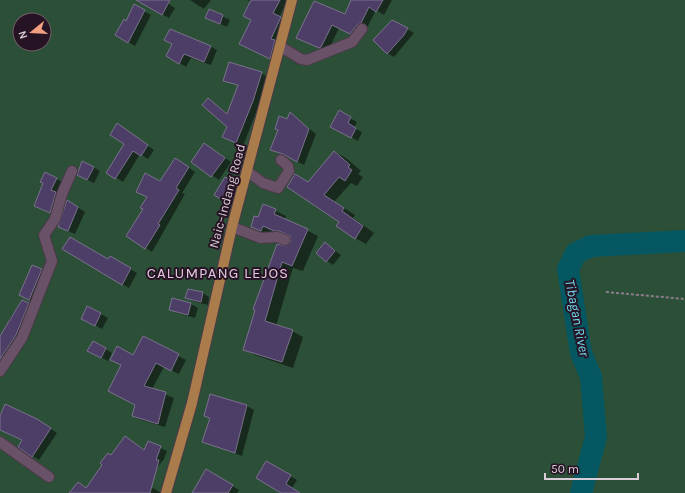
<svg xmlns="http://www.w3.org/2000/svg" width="685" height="493" viewBox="0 0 685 493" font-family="Karla,sans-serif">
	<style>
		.green { fill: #2c5037; fill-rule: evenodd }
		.shadow { fill: #0007 }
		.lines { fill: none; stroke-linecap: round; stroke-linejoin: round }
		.river { stroke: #055862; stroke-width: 22 }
		.building { fill: #4d3e68; stroke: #7a718c }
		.minor-casing { stroke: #4a3a48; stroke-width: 12 }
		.major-casing { stroke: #4a3a48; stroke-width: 12 }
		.path { stroke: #8c7c8a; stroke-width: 2; stroke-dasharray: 3 2; stroke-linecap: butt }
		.minor { stroke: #695267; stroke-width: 10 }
		.major { stroke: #aa7b4b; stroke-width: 10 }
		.labels { text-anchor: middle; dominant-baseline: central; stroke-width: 4; stroke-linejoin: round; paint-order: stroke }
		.street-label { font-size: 13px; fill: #dacdd8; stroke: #261324 }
		.water-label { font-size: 14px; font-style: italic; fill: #70dbec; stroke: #261324 }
		.quarter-label { font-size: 15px; letter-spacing: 1px; fill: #e2c8df; stroke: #261324 }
	</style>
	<rect width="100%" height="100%" fill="#301c2e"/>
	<path class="green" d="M0 0H685V493H0ZM20 20H44V44H20Z"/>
	<g class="shadow">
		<path d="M146 0H162L175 8 169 18 144 3Z"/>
		<path d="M190 0H211L204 9Z"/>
		<path d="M247 0H287L279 18 287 22 277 62 247 48 252 20 251 2Z"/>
		<path d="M352 0H392L384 15 376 10 368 26 357 37 339 28 328 51 304 41 345 15Z"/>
		<path d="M135 6 151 15 135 46 116 35 126 22Z"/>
		<path d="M209 10 230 20 227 27 206 18Z"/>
		<path d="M393 21 414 33 394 57 387 53Z"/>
		<path d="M210 46 217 50 211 65 191 58 186 67 167 55Z"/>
		<path d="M261 73 268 77 259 105 243 146 230 140 228 127 209 99 228 114 239 86 225 80Z"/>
		<path d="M339 112 357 122 354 128 362 132 358 141 332 126Z"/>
		<path d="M290 113 316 134 304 165 271 149 279 130 288 120Z"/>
		<path d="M118 125 154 150 148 159 140 154 123 182 107 172 126 144Z"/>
		<path d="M211 148 231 162 219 180 192 162Z"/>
		<path d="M335 152 346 158 361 171 358 174 363 177 357 186 351 183 334 202 355 215 353 218 374 233 366 244 355 238 308 183Z"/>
		<path d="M182 163 195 172 182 193 185 194 152 252 146 248 144 209 148 197 161 182Z"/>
		<path d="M93 167 100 171 94 183 85 179Z"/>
		<path d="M225 178 242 188 236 207 229 204Z"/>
		<path d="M56 179 63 182 57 216 35 206Z"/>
		<path d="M74 205 85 212 75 234 59 227Z"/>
		<path d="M276 211 286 216 285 219 318 236 303 271 293 268 276 326 292 331 303 337 293 368 255 355 244 349 286 248 292 242 291 236H285L273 231 272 236 252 227 273 219Z"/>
		<path d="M326 244 341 255 333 265 327 261Z"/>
		<path d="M64 249 109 261 111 257 137 273 129 288Z"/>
		<path d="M41 270 48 274 36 303 27 298Z"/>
		<path d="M203 293 209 297 208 305 193 301 186 297Z"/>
		<path d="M173 300 191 304 198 308 195 318 177 313 170 309Z"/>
		<path d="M22 301 35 308 9 360 0 355V342L10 318Z"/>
		<path d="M88 307 108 318 102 329 89 322Z"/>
		<path d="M143 337 186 360 179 374 164 367 152 389 174 398 165 427 141 420 133 416 136 405 134 356Z"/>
		<path d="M93 342 112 353 108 361 89 351Z"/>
		<path d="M247 406 254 410 242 456 204 442 211 419 205 416Z"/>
		<path d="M0 419 44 424 57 433 39 460 19 447 23 440 0 429Z"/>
		<path d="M125 437 145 450 148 442 167 451 164 459 137 493H71L78 483 87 488Z"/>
		<path d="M267 462 297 480 292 488 299 493H283Z"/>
		<path d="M206 470 239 490 237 493H193Z"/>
		<path d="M146 486 155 489 161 493H143Z"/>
	</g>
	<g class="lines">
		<path class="river" d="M581 493 596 437 591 377 581 353 568 269 576 253 591 246 685 241"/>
	</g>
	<g class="building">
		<path d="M136 0H170L162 15Z"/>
		<path d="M251 0H280L273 13 281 17 271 39 275 40 270 59 239 44 251 20 243 16Z"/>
		<path d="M351 0H383L376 12 369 7 361 23 357 25 350 34 332 25 321 47 319 48 296 38 314 1 345 14Z"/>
		<path d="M134 4 145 10 128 43 115 35 124 19 126 21Z"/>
		<path d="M209 9 223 15 220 24 205 18Z"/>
		<path d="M392 20 408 28 404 35 387 54 373 40Z"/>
		<path d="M170 29 211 46 204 62 184 54 179 64 166 56 172 44 164 40Z"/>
		<path d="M229 62 262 72 253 101 236 143 222 137 227 127 202 105 208 98 227 114 238 85 223 81Z"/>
		<path d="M339 110 351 117 348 123 356 128 351 138 330 127Z"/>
		<path d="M290 112 309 129 297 162 283 154 270 150 278 130 275 129 279 116 287 119Z"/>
		<path d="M117 123 148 145 141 156 133 151 115 179 106 173 124 144 110 135Z"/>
		<path d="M204 143 225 158 211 177 191 162Z"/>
		<path d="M334 151 350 165 348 167 352 170 345 181 339 177 324 195 344 208 342 211 363 226 355 239 336 226 339 222 287 187 295 174 308 182Z"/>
		<path d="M175 158 189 167 176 188 179 190 158 224 160 225 145 249 126 236 143 209 140 208 147 197 136 192 145 173 160 181Z"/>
		<path d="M82 161 94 167 87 180 77 175Z"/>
		<path d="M45 172 57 178 51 190 56 192 50 213 34 206 43 183 40 182Z"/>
		<path d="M225 177 236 183 231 193 233 197 229 204 214 195Z"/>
		<path d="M67 200 78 207 68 231 58 227Z"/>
		<path d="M263 204 276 209 274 214 308 229 292 266 282 262 265 321 293 330 282 362 243 350 255 310 253 309 277 244 286 246 291 242 290 236 279 231H274L263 226 261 231 251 227 254 216 258 217Z"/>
		<path d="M70 237 108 259 110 256 131 268 122 285 62 249Z"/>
		<path d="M325 242 335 251 326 262 316 253Z"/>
		<path d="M32 265 42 269 29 300 19 295Z"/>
		<path d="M188 289 203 292 201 302 185 298Z"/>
		<path d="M172 298 191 303 188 315 169 310Z"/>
		<path d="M22 300 29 303 16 335 0 359V336Z"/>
		<path d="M87 306 101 313 95 326 81 319Z"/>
		<path d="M143 336 179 354 171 371 156 363 144 386 166 392 158 424 132 416 135 405 108 391 121 365 110 360 117 346 133 355Z"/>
		<path d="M93 341 106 348 101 358 87 351Z"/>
		<path d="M210 394 247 405 235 453 202 442 210 418 204 416Z"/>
		<path d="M5 404 37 419 51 428 32 457 18 447 22 440 0 430V416Z"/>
		<path d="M125 436 144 450 148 441 161 446 156 460H159L150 493H69L78 482 86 488 102 465 100 463 108 453 111 455Z"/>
		<path d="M266 461 291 475 286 484 300 493H281L256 478Z"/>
		<path d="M206 469 233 485 228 493H192Z"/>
	</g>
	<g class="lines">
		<g class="minor-casing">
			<g id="minor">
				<path d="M281 47 301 59 307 60 352 42 362 29"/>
				<path d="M248 172 263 183 278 188 289 171 288 166 281 160"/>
				<path d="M232 227 261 238 277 237 285 240"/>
				<path d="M0 371 22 338 52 261 44 235 55 219 62 194 72 171"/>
				<path d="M0 442 49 477"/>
			</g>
		</g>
		<g class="major-casing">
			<path id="major" d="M166 493 192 403 232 227 292 0"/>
		</g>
		<path class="path" d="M606 292 685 299"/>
		<use href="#minor" class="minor"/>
		<use href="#major" class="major"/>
	</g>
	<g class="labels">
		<g class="street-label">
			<text transform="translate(227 196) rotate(-75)">Naic–Indang Road</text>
		</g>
		<g class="water-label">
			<text transform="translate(577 318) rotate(79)">Tibagan River</text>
		</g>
		<g class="quarter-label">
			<text x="218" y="273">CALUMPANG LEJOS</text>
		</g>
	</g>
	<g transform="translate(32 32) rotate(252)"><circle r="19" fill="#261324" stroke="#6e5d6c"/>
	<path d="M0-3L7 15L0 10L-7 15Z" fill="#f2a07f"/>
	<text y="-6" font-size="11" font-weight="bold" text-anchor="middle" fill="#dacdd8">N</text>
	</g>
	<path d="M545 473v6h93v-6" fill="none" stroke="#dacdd8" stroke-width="2"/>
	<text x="551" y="473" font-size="12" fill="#dacdd8" stroke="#261324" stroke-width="3" paint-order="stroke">50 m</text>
</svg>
